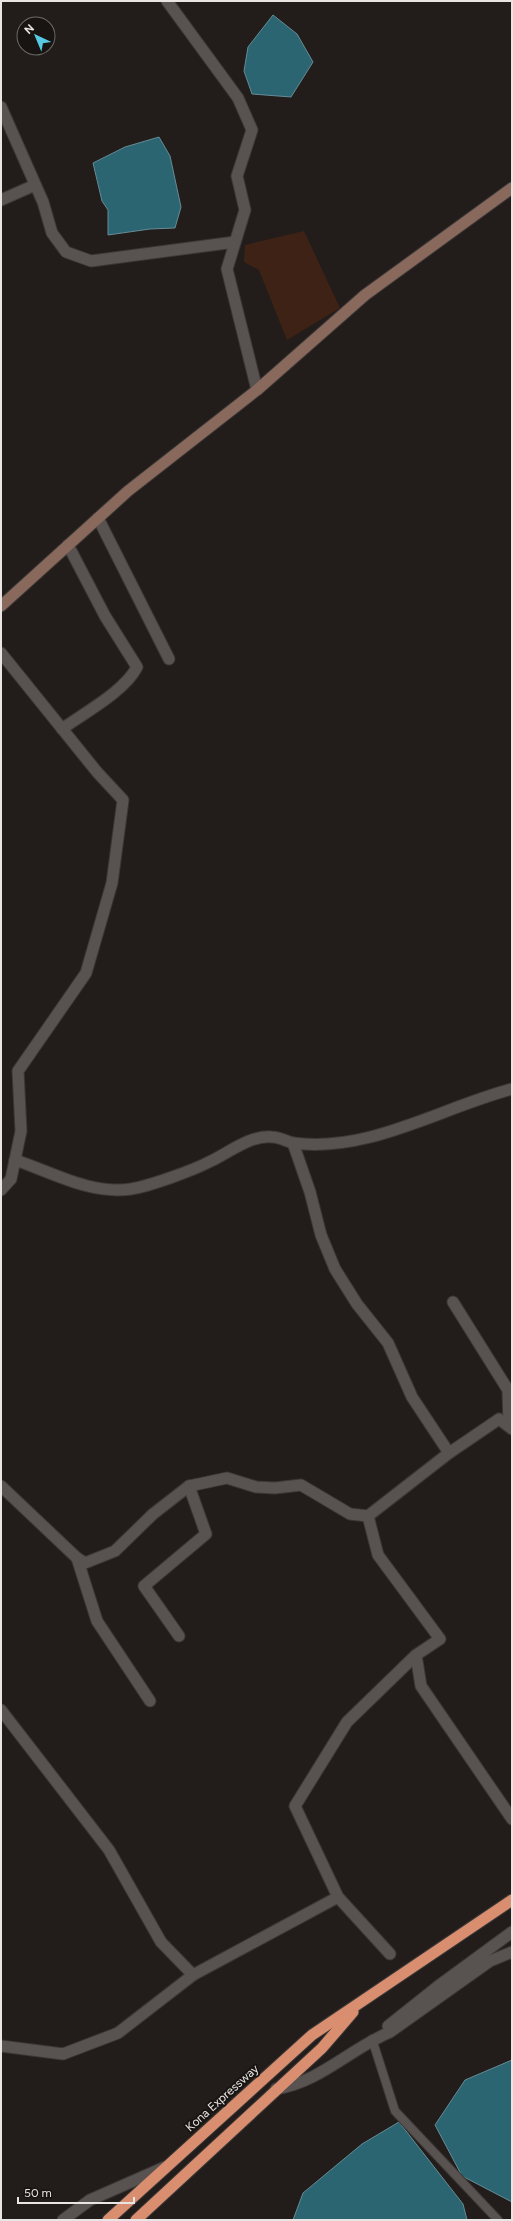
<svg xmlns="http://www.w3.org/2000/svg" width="513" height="2221" viewBox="0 0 513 2221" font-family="Figtree,sans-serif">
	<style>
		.green { fill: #3e2216 }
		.water { fill: #2c6572; stroke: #658b94 }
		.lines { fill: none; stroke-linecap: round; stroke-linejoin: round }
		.service-casing { stroke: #3c3837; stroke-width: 10 }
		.minor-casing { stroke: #3c3837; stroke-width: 13 }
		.secondary-casing { stroke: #3c3837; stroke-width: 13 }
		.trunk-casing { stroke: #3c3837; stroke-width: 13 }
		.service { stroke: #585351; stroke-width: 8 }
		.minor { stroke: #585351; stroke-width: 11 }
		.secondary { stroke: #89695c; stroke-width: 11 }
		.trunk { stroke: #da8e70; stroke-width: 11 }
		.labels { text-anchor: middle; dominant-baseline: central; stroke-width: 4; stroke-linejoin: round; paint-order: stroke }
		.street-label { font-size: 12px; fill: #e9e5e4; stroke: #181412 }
	</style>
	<rect width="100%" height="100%" fill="#221d1b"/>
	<path class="green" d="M304 231 340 308 287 340 259 270 244 262 245 245Z"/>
	<g class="water">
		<path d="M273 15 297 34 313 62 291 97 252 94 244 71 248 47Z"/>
		<path d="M159 137 170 156 181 207 175 228 150 229 108 235V210L102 201 93 163 125 147Z"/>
		<path d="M512 2060V2202L462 2176 435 2125 465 2080Z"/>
		<path d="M399 2122 463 2204 467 2220H293L303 2193 362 2144Z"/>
	</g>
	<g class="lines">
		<g class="service-casing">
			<path id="service" d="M372 2039 395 2111 498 2220"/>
		</g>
		<g class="minor-casing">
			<g id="minor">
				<path d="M167 1 238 98 252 130 237 176 245 210 227 269 257 390"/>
				<path d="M1 107 43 202 52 233 66 252 91 261 235 242"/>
				<path d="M1 200 35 185"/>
				<path d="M98 518 169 659"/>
				<path d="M1 653 97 772 123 800 112 883 86 973 18 1071 21 1131 11 1179 1 1190"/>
				<path d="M62 729C84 713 125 691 137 667L105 616 68 545"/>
				<path d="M293 1143C369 1153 440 1108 512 1089"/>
				<path d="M15 1160C52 1172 90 1195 131 1189 150 1186 194 1170 211 1161 230 1152 250 1135 272 1137 279 1137 286 1141 293 1143L310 1192 321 1235 335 1269 357 1304 388 1343 412 1397 449 1453"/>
				<path d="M453 1302 508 1390 509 1425"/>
				<path d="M1 1486 77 1558 85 1563 115 1551 153 1514 189 1486 227 1478 256 1487 275 1488 301 1485 350 1514 368 1516 449 1453 499 1419 512 1429"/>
				<path d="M368 1516 378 1555 440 1639 416 1655 421 1686 512 1819"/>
				<path d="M77 1558 97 1621 150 1701"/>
				<path d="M179 1636 144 1586 206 1534 189 1486"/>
				<path d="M1 1710 109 1850 161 1942 193 1975 338 1897"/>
				<path d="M390 1954 338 1897 295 1806 347 1722 416 1655"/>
				<path d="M388 2026 437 1987 512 1932"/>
				<path d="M1 2046 63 2054 118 2033 193 1975"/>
				<path d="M276 2089C320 2082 350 2049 390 2032L490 1961 512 1952"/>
				<path d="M63 2220 90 2200 165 2167"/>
			</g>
		</g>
		<g class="secondary-casing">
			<path id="secondary" d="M1 606 128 491 257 390 365 295 512 188"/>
		</g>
		<g class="trunk-casing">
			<g id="trunk">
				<path d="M108 2220 312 2035 512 1900"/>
				<path d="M136 2220 322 2048 353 2012"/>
			</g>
		</g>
		<use href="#service" class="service"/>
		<use href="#minor" class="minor"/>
		<use href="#secondary" class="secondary"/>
		<use href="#trunk" class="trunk"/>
	</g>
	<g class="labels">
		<g class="street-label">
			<text transform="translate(222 2098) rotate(-42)">Kona Expressway</text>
		</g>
	</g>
	<rect width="513" height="2221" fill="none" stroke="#e9e5e4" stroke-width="4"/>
	<g transform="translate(36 36) rotate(316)"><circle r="19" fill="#181412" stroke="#6c6866"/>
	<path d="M0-3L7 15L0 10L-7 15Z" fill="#57c9e3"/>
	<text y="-6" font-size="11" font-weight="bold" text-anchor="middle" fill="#e9e5e4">N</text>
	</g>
	<path d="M18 2197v6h116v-6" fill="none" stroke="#e9e5e4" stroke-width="2"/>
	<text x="24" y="2197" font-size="12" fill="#e9e5e4" stroke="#181412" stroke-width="3" paint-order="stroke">50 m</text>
</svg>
